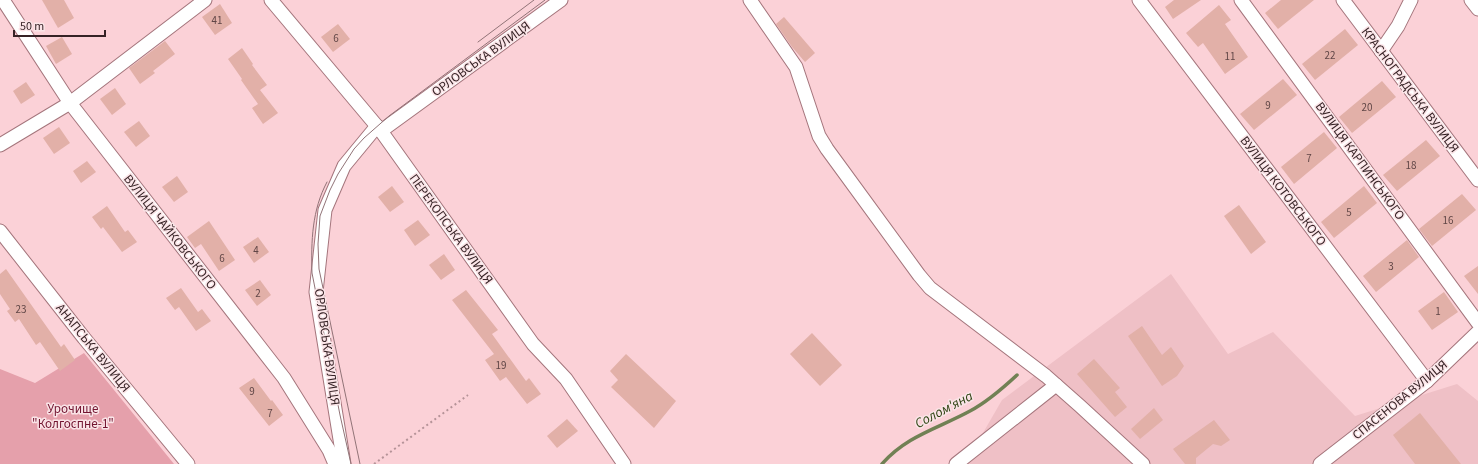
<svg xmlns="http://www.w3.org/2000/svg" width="1478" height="464" viewBox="0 0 1478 464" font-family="'Source Sans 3',sans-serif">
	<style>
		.built { fill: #efc0c6 }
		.green { fill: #e5a0ab }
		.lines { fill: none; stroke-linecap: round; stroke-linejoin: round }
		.stream { stroke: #718154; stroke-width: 3.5 }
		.building { fill: #e2b0a8 }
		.minor-casing { stroke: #a4757c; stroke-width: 15 }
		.path { stroke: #b59398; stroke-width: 2; stroke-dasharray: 2 3; stroke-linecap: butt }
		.minor { stroke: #fff; stroke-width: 13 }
		.tram { stroke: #917377; stroke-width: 1 }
		.labels { text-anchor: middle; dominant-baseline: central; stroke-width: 3; stroke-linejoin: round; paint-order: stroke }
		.number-label { font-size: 11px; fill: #604646 }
		.street-label { font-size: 13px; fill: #352225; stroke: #fae4e7 }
		.park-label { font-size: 13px; fill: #721430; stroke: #fae4e7 }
		.water-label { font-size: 14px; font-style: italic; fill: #2d4211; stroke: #fae4e7 }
	</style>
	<rect width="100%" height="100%" fill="#fbd1d7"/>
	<path class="built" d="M1171 274 1228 354 1273 332 1355 416 1457 384 1478 401V464H965L1002 400Z"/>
	<path class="green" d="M84 353 174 464H0V369L35 383Z"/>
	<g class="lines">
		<path class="stream" d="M882 464C906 436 939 428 970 411 987 402 1003 388 1017 375"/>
	</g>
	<g class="building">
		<path d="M42 0H64L74 18 58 28Z"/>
		<path d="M1174 0H1201L1173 19 1165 7Z"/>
		<path d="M1281 0H1314L1278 29 1265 13Z"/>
		<path d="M220 4 232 23 215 35 202 17Z"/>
		<path d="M1219 5 1231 20 1225 24 1248 57 1225 74 1203 43 1198 47 1186 33Z"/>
		<path d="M784 17 815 53 805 62 792 47 776 24Z"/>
		<path d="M338 24 350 39 333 52 321 37Z"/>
		<path d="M1345 29 1358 45 1315 80 1302 64Z"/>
		<path d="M62 37 72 54 56 64 46 46Z"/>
		<path d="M165 41 175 54 153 71 155 73 140 84 129 68Z"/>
		<path d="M242 48 253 64 252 65 267 85 260 90 278 113 263 124 252 108 258 104 241 80 242 79 228 59Z"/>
		<path d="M1283 79 1297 95 1254 130 1240 114Z"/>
		<path d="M1382 81 1396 97 1352 133 1339 117Z"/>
		<path d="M26 82 35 95 21 104 13 91Z"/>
		<path d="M115 88 126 104 112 115 100 99Z"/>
		<path d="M139 121 150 136 136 147 124 132Z"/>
		<path d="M59 127 70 143 54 154 43 138Z"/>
		<path d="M1324 132 1337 148 1294 184 1281 167Z"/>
		<path d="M1426 140 1440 156 1397 191 1383 175Z"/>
		<path d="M87 161 96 172 81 183 73 171Z"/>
		<path d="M177 176 188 192 174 202 162 187Z"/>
		<path d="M392 186 404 202 390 212 378 197Z"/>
		<path d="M1364 186 1377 203 1334 238 1321 222Z"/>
		<path d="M1462 194 1476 210 1432 246 1419 229Z"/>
		<path d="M1239 205 1266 242 1251 254 1224 216Z"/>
		<path d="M107 206 125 232 128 230 137 242 122 252 103 227 101 229 92 217Z"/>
		<path d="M418 220 430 235 415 246 404 230Z"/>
		<path d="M209 221 235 260 219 271 201 244 195 248 187 237Z"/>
		<path d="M258 237 269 252 254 263 243 247Z"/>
		<path d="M1407 240 1419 257 1376 292 1363 276Z"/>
		<path d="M444 254 455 270 441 280 429 265Z"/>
		<path d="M1478 266V294L1464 276Z"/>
		<path d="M6 269 61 347 64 344 75 360 60 371 40 342 36 345 19 319 15 322 7 311 10 309 0 294V274Z"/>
		<path d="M260 280 271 295 257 306 245 290Z"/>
		<path d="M181 288 198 312 202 309 211 321 196 331 179 307 175 310 166 298Z"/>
		<path d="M466 290 498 330 492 334 526 381 529 378 541 394 527 404 506 377 500 381 485 360 494 354 452 300Z"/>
		<path d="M1444 292 1458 312 1432 330 1418 311Z"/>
		<path d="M1142 326 1162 355 1171 347 1184 366 1177 376 1162 386 1128 336Z"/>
		<path d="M812 333 842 365 820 386 790 354Z"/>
		<path d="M626 354 676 401 654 428 611 387 618 380 610 371Z"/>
		<path d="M1094 359 1120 388 1115 392 1127 407 1115 417 1077 374Z"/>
		<path d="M254 378 271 401 272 400 283 415 269 426 239 388Z"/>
		<path d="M1154 408 1163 420 1140 439 1131 429Z"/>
		<path d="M1420 413 1461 464H1415L1393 435Z"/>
		<path d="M567 419 578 431 557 448 547 436Z"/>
		<path d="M1214 420 1230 440 1221 446 1213 444 1196 458V464H1185L1173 449Z"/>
	</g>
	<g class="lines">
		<g class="minor-casing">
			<g id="minor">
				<path d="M3 0 70 103 284 378 329 450 335 464"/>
				<path d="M271 0 381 131 533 344 566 379 624 464"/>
				<path d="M750 0 796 67 819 136 827 149 919 275 930 288 1046 376 1080 406 1143 464"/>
				<path d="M1139 0 1427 381"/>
				<path d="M1241 0 1478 323"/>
				<path d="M1343 0 1478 180"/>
				<path d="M1471 0 1478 9"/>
				<path d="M1381 51 1398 26 1411 0"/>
				<path d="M381 131 561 0"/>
				<path d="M0 145 70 103 205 0"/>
				<path d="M0 231 84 338 188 464"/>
				<path d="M344 464 316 292 325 210 344 166 377 126"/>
				<path d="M956 464 1056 385"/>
				<path d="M1320 464 1427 381 1478 332"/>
			</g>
		</g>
		<path class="path" d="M374 464 468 395"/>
		<use href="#minor" class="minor"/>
		<g class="tram">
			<path d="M478 42 534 0"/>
			<path d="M327 182C312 210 311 241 312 273L340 415 351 464"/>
			<path d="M360 464 319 269 318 244 320 216 330 190 338 174 354 149 364 138 389 116 545 0"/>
		</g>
	</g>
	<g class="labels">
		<g class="number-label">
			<text x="217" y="20">41</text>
			<text x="336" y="38">6</text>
			<text x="1330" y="55">22</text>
			<text x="1230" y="56">11</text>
			<text x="1268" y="105">9</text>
			<text x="1367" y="107">20</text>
			<text x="1309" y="158">7</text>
			<text x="1411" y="165">18</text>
			<text x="1349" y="212">5</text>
			<text x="1448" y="220">16</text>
			<text x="256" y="250">4</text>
			<text x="222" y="258">6</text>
			<text x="1391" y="266">3</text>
			<text x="258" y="293">2</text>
			<text x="21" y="309">23</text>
			<text x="1438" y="311">1</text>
			<text x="501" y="365">19</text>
			<text x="252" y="391">9</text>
			<text x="270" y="413">7</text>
		</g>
		<g class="street-label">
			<text transform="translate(481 59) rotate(-36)">ОРЛОВСЬКА ВУЛИЦЯ</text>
			<text transform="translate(1410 90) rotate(53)">КРАСНОГРАДСЬКА ВУЛИЦЯ</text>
			<text transform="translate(1360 161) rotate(54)">ВУЛИЦЯ КАРПИНСЬКОГО</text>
			<text transform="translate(1283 191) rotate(53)">ВУЛИЦЯ КОТОВСЬКОГО</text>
			<text transform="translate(451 229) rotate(54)">ПЕРЕКОПСЬКА ВУЛИЦЯ</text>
			<text transform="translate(170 232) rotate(52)">ВУЛИЦЯ ЧАЙКОВСЬКОГО</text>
			<text transform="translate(327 347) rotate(82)">ОРЛОВСЬКА ВУЛИЦЯ</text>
			<text transform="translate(93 348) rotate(51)">АНАПСЬКА ВУЛИЦЯ</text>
			<text transform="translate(1400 400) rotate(-39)">СПАСЕНОВА ВУЛИЦЯ</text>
		</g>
		<g class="park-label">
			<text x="73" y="409">Урочище<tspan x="73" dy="15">"Колгоспне-1"</tspan></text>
		</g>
		<g class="water-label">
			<text transform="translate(944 410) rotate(-28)">Солом'яна</text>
		</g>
	</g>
	<path d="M14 30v6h91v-6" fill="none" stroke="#352225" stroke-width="2"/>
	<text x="20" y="30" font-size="12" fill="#352225" stroke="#fae4e7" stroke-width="3" paint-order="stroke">50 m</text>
</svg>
